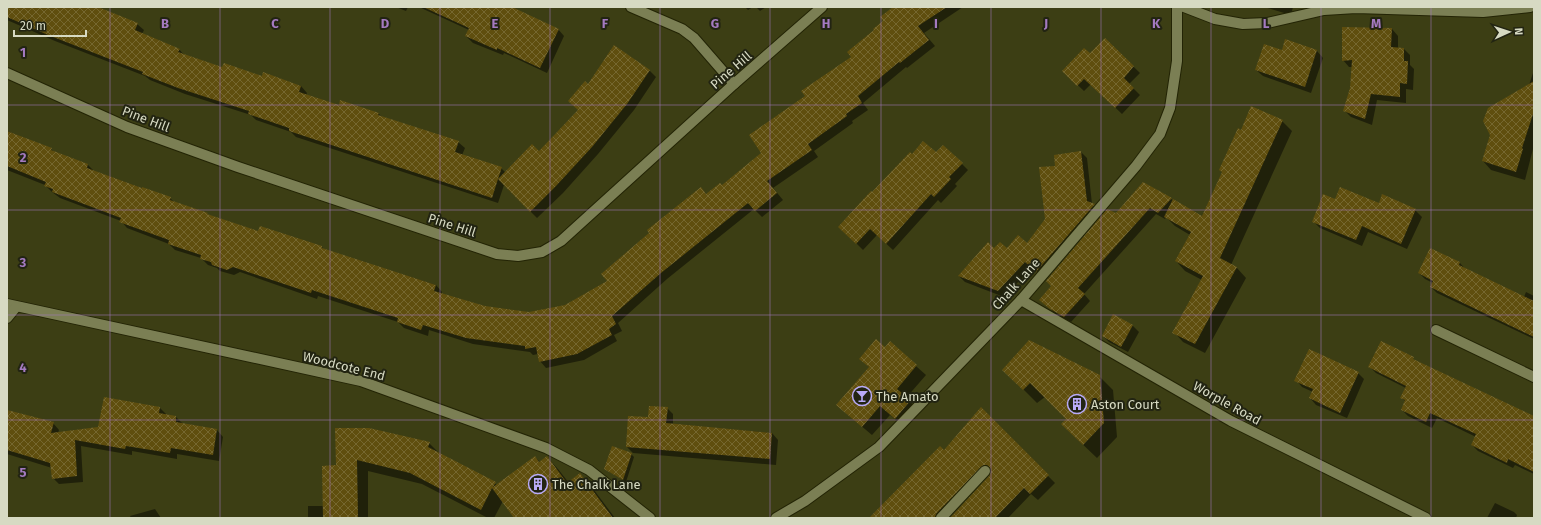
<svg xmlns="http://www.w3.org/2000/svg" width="1541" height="525" viewBox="0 0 1541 525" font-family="'Fira Sans',sans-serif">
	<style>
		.shadow { fill: #0007 }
		.building { fill: url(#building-cross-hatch) }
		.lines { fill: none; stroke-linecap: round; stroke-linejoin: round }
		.minor-casing { stroke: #232405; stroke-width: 12 }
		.minor { stroke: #7b7f54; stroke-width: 10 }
		.grid { fill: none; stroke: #a47ac1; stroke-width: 1; stroke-opacity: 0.55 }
		.labels { text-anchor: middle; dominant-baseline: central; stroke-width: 4; stroke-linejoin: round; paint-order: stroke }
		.street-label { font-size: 13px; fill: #d7dac3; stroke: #222412 }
		.poi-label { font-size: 13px; fill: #d7dac3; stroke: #222412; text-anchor: start }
		.grid-label { font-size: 13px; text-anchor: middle; font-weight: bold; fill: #a47ac1; stroke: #222412; stroke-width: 4; stroke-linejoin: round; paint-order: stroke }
	</style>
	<defs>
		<pattern id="building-cross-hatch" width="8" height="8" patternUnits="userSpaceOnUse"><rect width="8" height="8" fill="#5f4e0e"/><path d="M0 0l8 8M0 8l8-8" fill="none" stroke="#75672f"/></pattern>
	</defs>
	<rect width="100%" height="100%" fill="#3c3e14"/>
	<g class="shadow">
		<path d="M7 7H97L137 24 144 30 142 34 179 49 184 55 223 68 301 86 307 93 306 95 340 106 378 113 382 117 458 142 465 148 462 155 501 168 506 173 539 152 579 110 588 85 614 47 650 71 656 77 634 110 598 154 563 193 537 218 504 185 498 203 296 137 291 132 256 120 251 115 185 94 150 80 145 76 55 41 7 20Z"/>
		<path d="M396 7H408L406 11Z"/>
		<path d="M419 7H509L558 29 564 36 547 73 504 53 503 55 473 43 466 36 469 30Z"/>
		<path d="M745 7H753L748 10Z"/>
		<path d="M756 7H766L760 11Z"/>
		<path d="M894 7H963L924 33 935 46 907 68 906 67 863 103 868 110 852 121 853 123 814 151 818 157 773 188 783 200 762 217 754 209 667 279 618 323 622 331 614 335 617 341 584 360 546 368 540 361 538 354 533 355 530 352 473 344 429 330 428 336 404 328 398 322 318 296 317 299 240 272 234 275 220 271 217 268 208 265 201 258 175 250 169 244 127 228 121 221 60 198 52 192 45 185 7 170V131L51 149 55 153 88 165 94 171 170 198 175 203 209 216 259 232 322 247 324 250 436 285 442 292 441 294 485 307 529 313 566 306 609 282 701 188 707 195 722 186 762 153 806 96 852 57 884 21Z"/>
		<path d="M1264 7H1293L1291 15Z"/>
		<path d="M1392 29 1398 36V48L1404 49 1410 55V65L1414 69 1413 90 1406 89V103L1377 100 1372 125 1351 117 1344 110 1351 88 1352 67H1349L1343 60Z"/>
		<path d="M1105 39 1140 73 1129 84 1140 95 1122 114 1091 84 1084 91 1063 71 1090 55Z"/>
		<path d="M1317 51 1323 58 1311 93 1263 76 1256 70Z"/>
		<path d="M1534 70V145L1525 180 1491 170 1483 161 1529 85Z"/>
		<path d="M1282 121 1292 131 1231 265 1237 268 1246 278 1205 353 1183 342 1174 332 1202 280 1185 271 1176 261 1190 235 1175 226 1166 217 1165 219 1156 214 1084 294 1090 301 1071 322 1057 315 1040 300 1117 214 1171 199 1202 217 1241 131Z"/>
		<path d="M1081 152 1087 158 1092 204 1100 211 1043 277 1032 267 1004 297 965 282 959 276 994 250 1007 249 1027 245 1046 220 1056 166Z"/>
		<path d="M936 154 962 164 968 170 955 184 957 186 941 203 938 200 893 250 877 235 863 250 846 233 872 194 912 155Z"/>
		<path d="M1335 200 1379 204 1415 210 1422 217 1407 249 1368 232 1362 246 1320 228 1313 221Z"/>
		<path d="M1460 263 1466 270 1524 297 1526 292 1534 296V339L1437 293 1431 287 1433 283 1425 279 1419 273Z"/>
		<path d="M1114 316 1133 326 1139 332 1128 352 1109 342 1103 336Z"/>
		<path d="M890 343 926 375 906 398 919 410 904 427 890 415 872 435 847 414 870 368 861 359 885 348Z"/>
		<path d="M1370 367 1447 377 1534 417V474L1515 465 1513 468 1478 451 1472 445 1476 437 1437 418 1432 428 1408 416 1402 410 1406 402 1402 398 1406 388 1376 373Z"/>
		<path d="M1004 370 1099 376 1113 390 1117 437 1097 458 1076 438 1068 419 1045 397 1037 403Z"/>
		<path d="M1358 373 1364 379 1347 418 1316 405 1310 398 1313 392 1302 387 1296 380Z"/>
		<path d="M160 408 166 414V416L176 417 183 424 217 430 223 437 219 461 177 454V459L132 451V455L81 446 83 482 59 484 53 478 52 468 7 454V411L53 423 59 430 58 433 99 428Z"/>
		<path d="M667 408 673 414V425L772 433 778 440 776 465 633 453 627 447 629 417 649 418Z"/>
		<path d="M981 408 1055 483 1038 500 1031 494 1008 518H951L991 476 993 472 988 473 946 518H871L944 451Z"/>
		<path d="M336 429 429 443 440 454 497 485 535 457 540 462 547 457 558 469 569 483 580 475 591 486 615 518H515L503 501 494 518H488L422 484 368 471V518H308V506H324L337 466Z"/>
		<path d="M631 454 634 457 626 482 605 469Z"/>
		<path d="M1495 503 1514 512 1517 515 1516 518H1487Z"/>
		<path d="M155 509 161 518H131L130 516Z"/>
	</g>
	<g class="building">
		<path d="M7 7H98L138 23 135 30 180 49 178 52 222 67 224 63 262 76 263 72 301 86 299 92 339 105 340 100 379 113 378 115 459 141 455 152 502 167 498 179 532 144 539 151 578 110 568 101 585 81 588 84 614 45 650 70 627 104 592 147 556 186 530 212 498 179 492 198 289 131V128L248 114 249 111 178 88 142 74 143 72 48 35 7 17Z"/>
		<path d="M423 7H512L559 29 540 68 497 48V50L465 36 469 28Z"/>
		<path d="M893 7H947L918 26 929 40 900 63 899 62 858 96 862 103 846 114 847 116 808 144 812 150 767 181 777 193 755 211 748 203 661 273 612 316 616 324 609 329 612 335 577 354 539 362 536 347 525 349V346L466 338 423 325 421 330 397 322 398 318 312 290 311 293 233 267 227 270 212 265 211 262 200 259 201 255 168 244 169 240 119 222 121 218 52 192 53 189 44 186 46 182 7 166V131L52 148 51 150 88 164 87 168 142 188V187L171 197 170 200 208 213 207 214 258 231 260 226 322 246V248L436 285 434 291 485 306 529 312 565 305 607 281 601 274 649 233 647 230 701 187 706 194 720 183 722 185 761 153 749 135 805 96 801 91 851 57 847 52 874 30 873 29 883 21 880 17Z"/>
		<path d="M1342 27 1392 28 1391 47 1404 48V61H1408L1407 84 1400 83V97L1371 94 1365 119 1343 111 1350 88 1352 60 1342 61Z"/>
		<path d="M1105 38 1134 66 1124 78 1134 88 1115 108 1084 79 1077 86 1062 71 1084 48 1090 53Z"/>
		<path d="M1285 39 1317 50 1305 87 1255 70 1264 44 1282 50Z"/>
		<path d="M1534 81V111L1522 148 1523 149 1516 172 1482 161 1490 135 1483 121 1488 108Z"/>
		<path d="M1251 106 1283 120 1220 258 1237 267 1195 344 1172 333 1203 276 1175 261 1191 232 1164 217 1173 199 1202 216 1222 172 1219 170 1238 128 1241 130Z"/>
		<path d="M923 141 936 152 943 145 963 163 949 177 951 179 934 197 931 194 886 244 870 229 856 244 838 227 871 191 872 192 910 152 912 154Z"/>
		<path d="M1081 151 1087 201 1095 204 1036 272 1025 262 998 291 958 276 988 242 994 248 1000 242 1007 248 1018 235 1027 243 1045 219 1039 167 1055 166 1054 155Z"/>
		<path d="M1143 182 1172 198 1158 213 1150 208 1078 288 1085 294 1064 317 1050 309 1039 300 1051 286 1046 281 1107 209 1116 213Z"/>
		<path d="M1340 187 1379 203 1382 194 1416 209 1401 244 1362 226 1356 240 1312 222 1323 194 1335 199Z"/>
		<path d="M1430 248 1460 262 1459 265 1534 301V337L1430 287 1433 281 1418 273Z"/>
		<path d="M1113 314 1133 325 1121 347 1102 336Z"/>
		<path d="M876 339 885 347 890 341 917 365 897 389 911 400 895 419 880 406 862 427 836 405 869 367 859 359Z"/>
		<path d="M1029 340 1100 375 1104 423 1083 445 1061 424 1066 419 1030 383 1023 390 1002 370Z"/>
		<path d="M1381 341 1414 357 1413 359 1534 416V472L1508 459 1507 463 1471 445 1476 434 1430 413 1426 422 1401 410 1405 400 1400 398 1406 386 1368 367Z"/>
		<path d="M1309 349 1359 372 1340 413 1309 398 1313 389 1294 381Z"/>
		<path d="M104 397 160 407 159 413 176 416V422L217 429 213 455 171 448 170 453 126 446 125 449 75 440 77 476 52 479 50 463 7 450V410L54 422 51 433 98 427Z"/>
		<path d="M649 406 668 407 666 423 772 433 770 459 626 447 628 416 648 417Z"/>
		<path d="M981 407 1049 475 1030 494 1024 488 995 518H950L990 475 991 469 987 465H984L936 514 935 518H869L940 446 944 450Z"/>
		<path d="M335 428H369L430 442 428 447 496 482 493 487 535 456 539 462 547 456 567 483 580 473 613 518H514L492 488 481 510 410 473 357 460 358 518H323L322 466 336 465Z"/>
		<path d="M612 446 632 453 623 480 604 469Z"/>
	</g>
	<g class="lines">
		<g class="minor-casing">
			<g id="minor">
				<path d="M631 7 682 29 694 38 734 84"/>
				<path d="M1184 7 1215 19 1243 24 1267 23 1324 10 1356 8 1483 12 1530 7"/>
				<path d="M7 73 127 127 238 167 497 254 518 256 542 252 561 241 734 84 822 7"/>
				<path d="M1021 300 1231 421 1426 518"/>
				<path d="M7 304 361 381 546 448 589 470 650 518"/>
				<path d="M7 318 16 307"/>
				<path d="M1436 330 1534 377"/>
				<path d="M776 518 805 501 879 447 1021 300 1136 166 1160 134 1170 108 1177 61V7"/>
				<path d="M941 518 985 471"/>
			</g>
		</g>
		<use href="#minor" class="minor"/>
	</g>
	<path class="grid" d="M110 7V518M220 7V518M330 7V518M440 7V518M550 7V518M660 7V518M770 7V518M881 7V518M991 7V518M1101 7V518M1211 7V518M1321 7V518M1431 7V518M7 105H1534M7 210H1534M7 315H1534M7 420H1534"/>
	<defs>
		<g id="bar-ring" transform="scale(1)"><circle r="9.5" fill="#222412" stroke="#b9abf7" stroke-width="1.5"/><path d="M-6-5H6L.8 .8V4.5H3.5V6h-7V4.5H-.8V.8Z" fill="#b9abf7"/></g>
		<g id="building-ring" transform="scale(1)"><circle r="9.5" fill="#222412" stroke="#b9abf7" stroke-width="1.5"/><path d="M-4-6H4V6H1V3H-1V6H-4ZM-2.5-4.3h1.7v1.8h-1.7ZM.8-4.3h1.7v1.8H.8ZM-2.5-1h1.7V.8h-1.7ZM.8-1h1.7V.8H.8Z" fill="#b9abf7"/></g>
	</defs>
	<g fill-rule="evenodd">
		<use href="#bar-ring" x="862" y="396"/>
		<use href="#building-ring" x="1077" y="404"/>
		<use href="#building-ring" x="538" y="484"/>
	</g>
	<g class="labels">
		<g class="street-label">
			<text transform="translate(731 70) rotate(-41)">Pine Hill</text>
			<text transform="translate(146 119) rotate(21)">Pine Hill</text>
			<text transform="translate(452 225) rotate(18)">Pine Hill</text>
			<text transform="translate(1016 284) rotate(-48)">Chalk Lane</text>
			<text transform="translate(344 366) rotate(14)">Woodcote End</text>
			<text transform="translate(1227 403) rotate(29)">Worple Road</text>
		</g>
		<g class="poi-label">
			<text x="876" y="396">The Amato</text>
			<text x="1091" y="404">Aston Court</text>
			<text x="552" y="484">The Chalk Lane</text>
		</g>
	</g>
	<g class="grid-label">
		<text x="165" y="28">B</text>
		<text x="275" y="28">C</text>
		<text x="385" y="28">D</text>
		<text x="495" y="28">E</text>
		<text x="605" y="28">F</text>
		<text x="715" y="28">G</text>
		<text x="826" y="28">H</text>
		<text x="936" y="28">I</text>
		<text x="1046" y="28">J</text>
		<text x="1156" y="28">K</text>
		<text x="1266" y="28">L</text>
		<text x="1376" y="28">M</text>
		<text x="23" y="57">1</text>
		<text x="23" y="162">2</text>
		<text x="23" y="267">3</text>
		<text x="23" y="372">4</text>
		<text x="23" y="477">5</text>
	</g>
	<rect width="1541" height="525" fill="none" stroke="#d7dac3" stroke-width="16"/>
	<g transform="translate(1509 32) rotate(87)" stroke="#222412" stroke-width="3" paint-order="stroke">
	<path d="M0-3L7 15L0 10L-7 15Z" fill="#d7dac3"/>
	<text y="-6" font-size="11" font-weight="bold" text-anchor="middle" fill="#d7dac3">N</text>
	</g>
	<path d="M14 30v6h72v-6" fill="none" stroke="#d7dac3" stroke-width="2"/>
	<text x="20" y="30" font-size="12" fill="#d7dac3" stroke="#222412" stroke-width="3" paint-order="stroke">20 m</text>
</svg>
